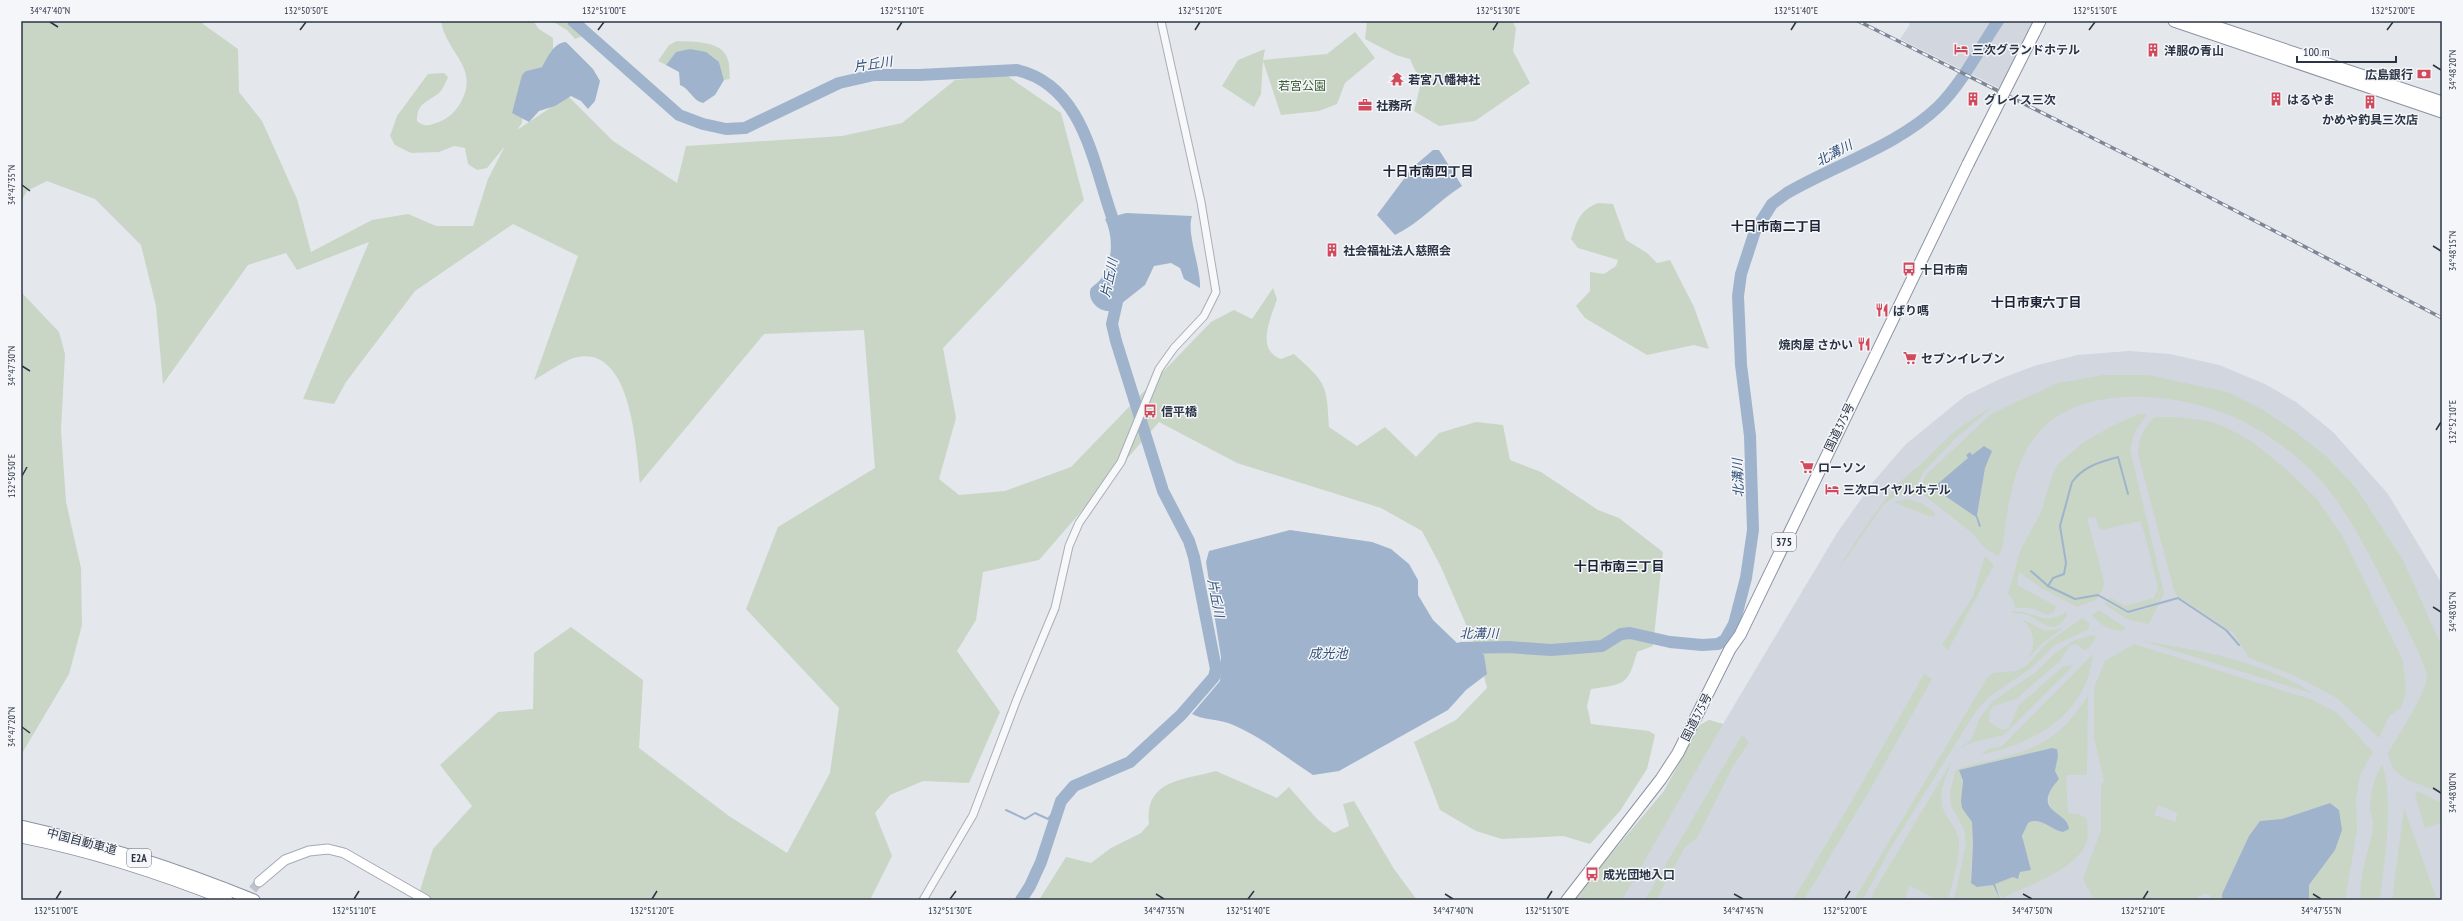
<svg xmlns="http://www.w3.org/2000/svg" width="2463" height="921" viewBox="0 0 2463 921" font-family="'PT Sans Narrow','Noto Sans JP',sans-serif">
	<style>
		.built { fill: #d2d6de }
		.green { fill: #c9d6c5; fill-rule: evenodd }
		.water { fill: #9fb4cc }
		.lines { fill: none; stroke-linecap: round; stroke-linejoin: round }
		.stream { stroke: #9fb4cc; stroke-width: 2 }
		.river { stroke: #9fb4cc; stroke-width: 12 }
		.major-tunnel { stroke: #bfc3cb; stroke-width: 9; stroke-dasharray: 9 4.5; stroke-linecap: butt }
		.minor-casing { stroke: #a9aeb7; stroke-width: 9 }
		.major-casing { stroke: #a3abb8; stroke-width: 11 }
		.highway-casing { stroke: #8b94a3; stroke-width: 13 }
		.minor { stroke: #f7f8fa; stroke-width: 7 }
		.major { stroke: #fff; stroke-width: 9 }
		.highway { stroke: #fff; stroke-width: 11 }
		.rail-casing { stroke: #7d8696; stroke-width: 3.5 }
		.rail { stroke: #f4f6f9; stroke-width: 2; stroke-dasharray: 6; stroke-linecap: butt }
		.highway-bridge-casing { stroke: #8b94a3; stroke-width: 13; stroke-linecap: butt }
		.highway-bridge { stroke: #fff; stroke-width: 11 }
		.ticks { fill: none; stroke: #2b3445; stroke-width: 1.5 }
		.labels { text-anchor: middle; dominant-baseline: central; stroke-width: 3; stroke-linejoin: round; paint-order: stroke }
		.shield { fill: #f4f6f9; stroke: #676e7b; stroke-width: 1 }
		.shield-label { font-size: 11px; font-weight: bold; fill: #2b3445 }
		.poi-label { font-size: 12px; font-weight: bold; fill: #2b3445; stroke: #f4f6f9; text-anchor: start }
		.park-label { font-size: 12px; fill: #3f6138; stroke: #f4f6f9 }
		.street-label { font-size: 12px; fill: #2b3445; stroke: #f4f6f9 }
		.water-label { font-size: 13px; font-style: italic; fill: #34527a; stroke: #f4f6f9 }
		.neighbourhood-label { font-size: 13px; font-weight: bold; fill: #1d2536; stroke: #f4f6f9 }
		.neatline { fill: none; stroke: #2b3445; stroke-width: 1.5 }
		.ticks-label { font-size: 10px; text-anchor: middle; fill: #2b3445 }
	</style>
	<rect width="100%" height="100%" fill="#e4e7ec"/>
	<g class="built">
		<path d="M1910 21H2040L1999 88 1900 39 1909 26Z"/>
		<path d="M2129 351 2170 354 2219 365 2265 384 2296 402 2333 432 2388 494 2442 584V900H1573L1664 791 1700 725 1709 720 1723 724 1837 533 1874 481 1906 444 1965 396 2000 379 2034 366 2077 355Z"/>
	</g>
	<g class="green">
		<path d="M21 21H203V24L238 49 239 92 262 121 297 199 311 252 372 220 408 214 436 226H473L488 179 505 146 487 168 477 170 468 164 465 148 454 146 439 152 411 153 395 145 390 136 397 116 428 74 444 73 448 77C446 82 443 88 440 92 428 103 417 101 417 121 425 128 430 125 439 122 449 118 456 111 461 102 480 67 446 53 441 21H533L539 29 553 38V49L542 67 526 71 512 113 522 117V123L517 130 568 96 613 141 677 183 686 146 842 136 902 123 955 80 1006 75 1061 113 1084 200 943 348 956 418 939 479 959 495 1005 491 1071 467 1211 322 1234 310 1252 319 1273 288 1277 299C1271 318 1255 349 1281 359L1294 354C1326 383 1327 384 1329 427L1357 446 1385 427 1416 457 1439 433 1476 422 1503 425 1510 460 1541 472 1598 510 1619 518 1663 552 1653 646 1637 652C1628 686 1624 684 1591 689L1587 706 1591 724 1649 731 1655 735 1647 769 1620 811 1590 844 1563 836 1502 839 1476 831 1440 810 1414 742 1456 720 1487 688 1478 652 1441 567 1422 531 1381 508 1237 463 1159 422 1039 560 983 572 976 620 957 651 1000 712 969 783 923 781 890 795 875 813 892 856 870 900H417L433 849 472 806 440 765 498 712 533 709 534 653 571 627 643 680 639 748 729 816 787 853 830 773 839 708 746 609 778 527 875 468 864 330 764 334 640 483C636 449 632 347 578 357 566 359 545 374 534 380L578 256 513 224 415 291 346 382 334 404 303 399 369 242 297 270 286 253 248 265 163 384 156 306 141 245 95 199 47 181 27 191 21 201Z"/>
		<path d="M552 21H564L585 35 575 39 567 30Z"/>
		<path d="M1367 21H1512L1516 28 1513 51 1530 83 1475 121 1439 126 1414 111 1421 83 1410 59 1396 55 1365 39Z"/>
		<path d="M1355 32 1375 58 1345 83 1337 104 1319 111 1281 115 1263 61 1261 94 1254 107 1222 86 1238 60 1265 49 1263 60 1327 54Z"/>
		<path d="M677 41C693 42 723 40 728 60 730 66 729 73 730 79L724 80 719 62 676 52 666 65 658 61 669 45Z"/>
		<path d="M1598 203 1613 204 1626 240 1647 253 1657 263 1670 260 1694 307 1709 349 1694 345 1647 355 1585 318 1576 306 1590 291V272L1604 274 1616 266 1618 260 1578 248 1571 239C1577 221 1579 211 1598 203Z"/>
		<path d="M21 290 23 294 59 332 65 354 61 430 66 502 81 568 82 625 69 674 21 755Z"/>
		<path d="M2104 375H2148L2227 392 2263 410 2293 430 2327 457 2356 488 2403 560 2442 647V795C2428 784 2405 784 2394 769 2391 765 2389 758 2388 753 2398 735 2425 696 2427 677 2427 666 2400 614 2393 601 2373 562 2353 519 2324 484 2301 457 2266 432 2234 417 2177 392 2076 381 2034 438 2010 471 2008 511 2002 549L1998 556 1986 549 1972 533 1924 495 1921 488 1925 476 1991 414 2058 383Z"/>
		<path d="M1993 406 1955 439 1925 470 1916 486 1920 496C1904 493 1895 495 1883 505L1834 576C1850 550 1893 480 1918 467L1956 430Z"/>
		<path d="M2139 414H2147L2135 432 2130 449 2164 593 2149 624 2129 620 2104 604 2106 602 2128 614 2156 606 2162 586 2156 603 2128 611 2107 599 2111 598 2125 606 2154 598 2158 587 2141 521 2100 530 2095 517 2087 518 2104 581 2103 589 2096 600 2077 607 2038 586 2019 572 2017 585 2056 606 2054 612 2048 615 2030 608H2015L2013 599 2008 594 2020 551 2041 512 2052 476 2059 463 2084 442 2110 427Z"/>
		<path d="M2155 417H2176L2209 421 2229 429 2251 441 2286 469 2317 499 2343 537 2403 661 2406 692 2401 708 2389 716 2379 738 2337 698 2293 675 2249 658 2233 633 2175 594 2138 454C2139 437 2143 428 2155 417Z"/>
		<path d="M1907 499 1923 504 1934 512 1935 516H1929L1894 502Z"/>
		<path d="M1985 556 1994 565 1948 650 1942 645 1973 596Z"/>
		<path d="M2099 610 2125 627 2123 631C2108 630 2102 626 2092 615Z"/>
		<path d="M2013 611C2039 612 2042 626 2067 612V616C2052 638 2043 621 2027 615 2022 613 2017 614 2012 613Z"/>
		<path d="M2082 618 2089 623V629L2055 645 2031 668 1989 697 1976 711 1890 849 1863 900H1854L1987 678 1993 673 2016 671 2027 665 2047 643Z"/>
		<path d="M2022 619 2046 631 2063 628 2044 642 2027 659C2038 645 2033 629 2022 619Z"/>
		<path d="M2092 635 2096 637 2089 648 2084 650 2076 644 2069 646 2061 660 2016 699 1994 706 1990 710 1989 722 2002 730 2009 728 2019 705 2064 666 2074 665 2004 735 1973 742 1960 748 1971 740 1980 718 1992 702 2036 672 2055 653 2075 640Z"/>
		<path d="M2143 641C2200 650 2265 662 2314 694Z"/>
		<path d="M2134 644 2310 699 2336 712 2373 752 2360 775 2356 800 2357 830 2345 900H2309V885L2318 872 2330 803 2282 819 2260 821 2249 836 2222 894V900H2210V895L2204 894 2201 896 2197 895 2198 900H2094L2083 879 2101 830V785L2104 781 2094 737V688L2105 661ZM2158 805 2178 813 2175 822 2154 815Z"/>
		<path d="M2093 654C2086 716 2036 742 1981 755L1988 749 2002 746Z"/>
		<path d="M1924 674 1932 679 1871 788 1804 900H1793L1860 787Z"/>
		<path d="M2088 695 2087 775H2066L2068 813 2079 814 2087 819C2087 826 2089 836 2086 843 2078 869 2025 887 2002 898L1995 884 2013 877H2020V872L2029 868 2030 863C2022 850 2020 837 2028 823 2041 816 2050 830 2063 832V818L2053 812C2046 798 2049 790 2059 779L2055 771 2057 761 2052 748 1960 770 1963 788 1961 801 1972 822 1973 845 1970 879 1977 887 1993 885 2000 899 1954 900 1966 844 1964 829 1951 806 1950 793 1955 771C1968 764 1979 763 1993 760 2041 748 2062 737 2088 695Z"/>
		<path d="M1709 720 1723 724 1622 900H1573L1664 791 1700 725Z"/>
		<path d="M1742 735 1749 742 1732 768 1697 838 1685 847 1656 900H1645Z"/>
		<path d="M1952 761C1947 774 1937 794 1943 809 1948 821 1958 828 1959 842 1960 860 1952 882 1948 900H1937L1909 885 1905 900H1872L1873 893Z"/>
		<path d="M2382 765C2395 799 2384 863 2380 900H2361C2358 873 2371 849 2373 824 2374 819 2370 814 2370 809 2370 794 2374 777 2382 765Z"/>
		<path d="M1216 771 1277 798 1289 787 1317 819 1334 833 1349 826 1343 804 1354 801 1394 869 1417 900H1039L1066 857 1091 863 1111 848 1141 833 1149 824C1144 780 1183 780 1216 771Z"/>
		<path d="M2417 791 2442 803V823L2425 828 2415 795Z"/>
		<path d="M2404 808 2437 900H2392Z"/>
	</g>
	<g class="water">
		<path d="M566 42 593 69 600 81 595 101 588 109 581 101 571 96 555 106 539 111 529 122 512 113 522 75 526 71 542 67C548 57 553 43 566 42Z"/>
		<path d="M690 49 706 52 719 62 724 80 715 95 703 103C693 101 690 89 680 85L679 72 666 65 676 52Z"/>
		<path d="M1433 150H1439L1462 186C1438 201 1420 223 1395 235L1377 215 1412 168Z"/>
		<path d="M1126 213 1192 216C1186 233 1201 267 1200 288L1184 279 1180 268 1171 263 1154 266 1145 285 1112 311C1101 313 1089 303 1090 292 1090 286 1096 285 1100 280 1113 264 1114 237 1105 219Z"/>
		<path d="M1984 446 1992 451 1985 468 1977 515 1981 526 1979 527 1976 517 1935 489 1926 488 1934 487 1968 458 1966 455 1970 452 1972 455Z"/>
		<path d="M1290 530 1372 542 1391 549 1409 564 1418 580V595L1433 620 1457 643 1475 646 1484 655 1487 674 1466 690 1448 710 1339 771 1313 775C1285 757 1260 735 1228 723 1216 719 1204 720 1192 714L1220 681 1221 657 1206 562 1209 551Z"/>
		<path d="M2052 748 2057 749 2058 756 2055 771 2059 779C2029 813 2068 810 2069 829L2063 832C2050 830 2041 816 2028 823L2022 836 2031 870 2020 872 2018 879 2013 877 1995 884 2000 899 1993 885 1977 887 1971 883 1973 845 1972 822 1962 808 1961 801 1963 781 1959 770Z"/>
		<path d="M2330 803 2339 810 2342 830 2335 850 2309 885V900H2222V894L2249 836 2260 821 2282 819Z"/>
	</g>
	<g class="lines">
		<g class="stream">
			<path d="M2031 571 2048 586 2075 599 2098 595 2128 612 2178 598 2226 630 2239 645"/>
			<path d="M2048 586 2053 578 2064 574 2066 563 2060 526 2072 482C2084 466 2100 462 2118 457L2128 494"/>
			<path d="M1006 810 1025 819 1035 813 1048 819 1051 815 1056 816"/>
		</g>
		<g class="river">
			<path d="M573 21 679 115 703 124 726 129 745 128 839 83 874 75H919L1017 70C1089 87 1094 176 1118 233"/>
			<path d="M1461 648 1508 647 1551 650 1602 646 1621 634 1630 633 1670 642 1702 645 1718 644 1725 640 1734 624 1746 578 1753 530 1750 436 1741 365 1738 296 1741 274 1755 231 1772 204 1787 193C1835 165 1899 145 1939 106 1963 82 1979 49 1998 21"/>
			<path d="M1021 900 1030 886 1041 862 1061 801 1074 786 1130 762 1181 715 1214 677 1216 669 1194 557 1189 541 1163 491 1116 341 1112 324 1119 293"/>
		</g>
		<path class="major-tunnel" d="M244 900 259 882"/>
		<g class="minor-casing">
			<path id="minor" d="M923 900 973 815 1017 699 1055 608 1069 546 1079 523 1121 462 1159 369 1174 348 1204 316 1216 292 1201 202 1161 21"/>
		</g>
		<g class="major-casing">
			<path id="major" d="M259 882 285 860 309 851 328 849 344 853 426 900"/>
		</g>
		<g class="highway-casing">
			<g id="highway">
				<path d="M2174 21 2442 112"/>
				<path d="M2199 21 2442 102"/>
				<path d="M2034 33 2040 21"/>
				<path d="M21 826C101 844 178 869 254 900"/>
				<path d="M21 837C91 851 160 873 227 900"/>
				<path d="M1567 900 1661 779 1678 753 1730 649 1740 635 1968 164"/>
			</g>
		</g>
		<use href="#minor" class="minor"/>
		<use href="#major" class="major"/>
		<use href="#highway" class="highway"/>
		<g class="rail-casing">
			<path id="rail" d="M1858 21 2157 170 2442 318"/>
		</g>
		<use href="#rail" class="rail"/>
		<g class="highway-bridge-casing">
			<path id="highway-bridge" d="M1968 164 2034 33"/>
		</g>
		<use href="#highway-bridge" class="highway-bridge"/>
	</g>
	<path class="ticks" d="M50 22 58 27M300 30 306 22M598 30 604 22M897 30 902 22M1195 30 1200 22M1493 30 1498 22M1791 30 1796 22M2089 30 2095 22M2387 30 2393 22M2433 65 2441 70M22 185 30 191M2433 246 2441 251M22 366 30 371M2436 430 2441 422M22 476 27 467M2433 607 2441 612M22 727 30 733M2433 788 2441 793M1156 894 1164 899M1445 894 1453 899M1734 894 1743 899M2023 894 2032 899M2313 894 2321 899M56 899 61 891M354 899 359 891M652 899 657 891M950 899 956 891M1248 899 1254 891M1547 899 1552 891M1845 899 1850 891M2143 899 2148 891"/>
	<defs>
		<g id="hotel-bare" transform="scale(1.08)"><path d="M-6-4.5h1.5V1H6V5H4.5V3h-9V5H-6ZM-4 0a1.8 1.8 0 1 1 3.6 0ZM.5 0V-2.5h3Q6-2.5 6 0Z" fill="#d1495b" stroke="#f4f6f9" stroke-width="2.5" paint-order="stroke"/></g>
		<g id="building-bare" transform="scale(1.08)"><path d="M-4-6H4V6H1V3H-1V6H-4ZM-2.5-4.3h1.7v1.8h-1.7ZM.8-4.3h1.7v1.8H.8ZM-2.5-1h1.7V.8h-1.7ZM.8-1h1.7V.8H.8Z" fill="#d1495b" stroke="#f4f6f9" stroke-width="2.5" paint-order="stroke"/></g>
		<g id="bank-bare" transform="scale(1.08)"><path d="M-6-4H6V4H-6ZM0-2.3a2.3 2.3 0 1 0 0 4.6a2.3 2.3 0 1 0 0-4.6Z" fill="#d1495b" stroke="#f4f6f9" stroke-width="2.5" paint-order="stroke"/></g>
		<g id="temple-bare" transform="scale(1.08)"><path d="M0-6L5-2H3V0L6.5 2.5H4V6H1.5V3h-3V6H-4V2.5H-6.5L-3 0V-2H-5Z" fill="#d1495b" stroke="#f4f6f9" stroke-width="2.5" paint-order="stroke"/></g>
		<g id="office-bare" transform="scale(1.08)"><path d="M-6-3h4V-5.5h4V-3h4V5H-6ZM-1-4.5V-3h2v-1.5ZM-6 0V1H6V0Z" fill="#d1495b" stroke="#f4f6f9" stroke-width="2.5" paint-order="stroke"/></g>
		<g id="bus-bare" transform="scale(1.08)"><path d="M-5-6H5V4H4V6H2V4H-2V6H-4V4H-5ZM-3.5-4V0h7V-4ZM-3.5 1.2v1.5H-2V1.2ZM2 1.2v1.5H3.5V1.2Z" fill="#d1495b" stroke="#f4f6f9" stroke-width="2.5" paint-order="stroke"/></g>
		<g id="restaurant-bare" transform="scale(1.08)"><path d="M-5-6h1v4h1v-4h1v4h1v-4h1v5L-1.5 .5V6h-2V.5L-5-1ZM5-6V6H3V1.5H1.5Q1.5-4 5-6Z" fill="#d1495b" stroke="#f4f6f9" stroke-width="2.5" paint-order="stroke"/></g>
		<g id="supermarket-bare" transform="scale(1.08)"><path d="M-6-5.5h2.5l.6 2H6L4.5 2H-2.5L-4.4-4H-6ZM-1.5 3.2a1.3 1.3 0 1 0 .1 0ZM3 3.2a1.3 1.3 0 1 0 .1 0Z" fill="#d1495b" stroke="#f4f6f9" stroke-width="2.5" paint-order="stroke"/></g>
	</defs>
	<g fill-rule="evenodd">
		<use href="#hotel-bare" x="1961" y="49"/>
		<use href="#building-bare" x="2153" y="50"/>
		<use href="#bank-bare" x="2424" y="74"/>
		<use href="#temple-bare" x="1397" y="79"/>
		<use href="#building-bare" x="1973" y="99"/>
		<use href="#building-bare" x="2276" y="99"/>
		<use href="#building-bare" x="2370" y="102"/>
		<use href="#office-bare" x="1365" y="105"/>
		<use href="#building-bare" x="1332" y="250"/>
		<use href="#bus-bare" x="1909" y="269"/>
		<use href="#restaurant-bare" x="1882" y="310"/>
		<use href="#restaurant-bare" x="1864" y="344"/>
		<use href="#supermarket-bare" x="1910" y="358"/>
		<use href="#bus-bare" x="1150" y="411"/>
		<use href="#supermarket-bare" x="1807" y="467"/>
		<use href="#hotel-bare" x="1832" y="489"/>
		<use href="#bus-bare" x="1592" y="874"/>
	</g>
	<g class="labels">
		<g class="shield">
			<rect x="1772" y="533" width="24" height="18" rx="3"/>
			<rect x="127" y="849" width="24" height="18" rx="3"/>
		</g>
		<g class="shield-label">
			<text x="1784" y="542">375</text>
			<text x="139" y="858">E2A</text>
		</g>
		<g class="poi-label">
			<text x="1972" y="49">三次グランドホテル</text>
			<text x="2164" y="50">洋服の青山</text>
			<text x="2413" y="74" text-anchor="end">広島銀行</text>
			<text x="1408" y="79">若宮八幡神社</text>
			<text x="1984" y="99">グレイス三次</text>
			<text x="2287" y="99">はるやま</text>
			<text x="1376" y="105">社務所</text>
			<text x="2370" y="119" text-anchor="middle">かめや釣具三次店</text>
			<text x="1343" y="250">社会福祉法人慈照会</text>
			<text x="1920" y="269">十日市南</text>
			<text x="1893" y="310">ばり嗎</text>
			<text x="1853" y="344" text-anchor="end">焼肉屋 さかい</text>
			<text x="1921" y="358">セブンイレブン</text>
			<text x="1161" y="411">信平橋</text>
			<text x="1818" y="467">ローソン</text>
			<text x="1843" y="489">三次ロイヤルホテル</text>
			<text x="1603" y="874">成光団地入口</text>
		</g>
		<g class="park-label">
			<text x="1302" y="85">若宮公園</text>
		</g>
		<g class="street-label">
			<text transform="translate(1839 427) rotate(-64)">国道375号</text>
			<text transform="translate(1696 717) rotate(-63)">国道375号</text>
			<text transform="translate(82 841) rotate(15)">中国自動車道</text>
		</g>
		<g class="water-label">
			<text transform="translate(873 64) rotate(-8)">片丘川</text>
			<text transform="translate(1834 153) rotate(-28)">北溝川</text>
			<text transform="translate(1109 278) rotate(-78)">片丘川</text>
			<text transform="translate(1738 478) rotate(-92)">北溝川</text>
			<text transform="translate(1216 598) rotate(79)">片丘川</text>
			<text x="1479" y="633">北溝川</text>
			<text x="1328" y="653">成光池</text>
		</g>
		<g class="neighbourhood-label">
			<text x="1428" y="171">十日市南四丁目</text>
			<text x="1776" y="226">十日市南二丁目</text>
			<text x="2036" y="302">十日市東六丁目</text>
			<text x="1619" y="566">十日市南三丁目</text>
		</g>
	</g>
	<rect width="2463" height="921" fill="none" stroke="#f4f6f9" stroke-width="44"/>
	<path d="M2297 56v6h99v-6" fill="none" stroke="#2b3445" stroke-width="2"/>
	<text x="2303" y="56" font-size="12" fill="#2b3445" stroke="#f4f6f9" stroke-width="3" paint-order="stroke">100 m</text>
	<rect x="22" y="22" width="2419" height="877" class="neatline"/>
	<g class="ticks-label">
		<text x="50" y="14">34°47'40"N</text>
		<text x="306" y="14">132°50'50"E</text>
		<text x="604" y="14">132°51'00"E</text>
		<text x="902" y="14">132°51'10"E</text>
		<text x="1200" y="14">132°51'20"E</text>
		<text x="1498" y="14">132°51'30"E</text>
		<text x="1796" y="14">132°51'40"E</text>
		<text x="2095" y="14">132°51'50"E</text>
		<text x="2393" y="14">132°52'00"E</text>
		<text transform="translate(2452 70) rotate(-90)" y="4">34°48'20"N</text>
		<text transform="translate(11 185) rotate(-90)" y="4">34°47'35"N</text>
		<text transform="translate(2452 251) rotate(-90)" y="4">34°48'15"N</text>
		<text transform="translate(11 366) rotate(-90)" y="4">34°47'30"N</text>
		<text transform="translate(2452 422) rotate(-90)" y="4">132°52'10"E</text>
		<text transform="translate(11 476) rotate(-90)" y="4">132°50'50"E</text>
		<text transform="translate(2452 612) rotate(-90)" y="4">34°48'05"N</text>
		<text transform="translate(11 727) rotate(-90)" y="4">34°47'20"N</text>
		<text transform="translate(2452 793) rotate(-90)" y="4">34°48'00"N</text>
		<text x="56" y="914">132°51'00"E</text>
		<text x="354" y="914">132°51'10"E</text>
		<text x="652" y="914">132°51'20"E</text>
		<text x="950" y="914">132°51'30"E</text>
		<text x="1164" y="914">34°47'35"N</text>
		<text x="1248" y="914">132°51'40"E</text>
		<text x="1453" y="914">34°47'40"N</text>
		<text x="1547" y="914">132°51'50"E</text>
		<text x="1743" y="914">34°47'45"N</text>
		<text x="1845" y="914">132°52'00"E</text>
		<text x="2032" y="914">34°47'50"N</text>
		<text x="2143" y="914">132°52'10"E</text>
		<text x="2321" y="914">34°47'55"N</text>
	</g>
</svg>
